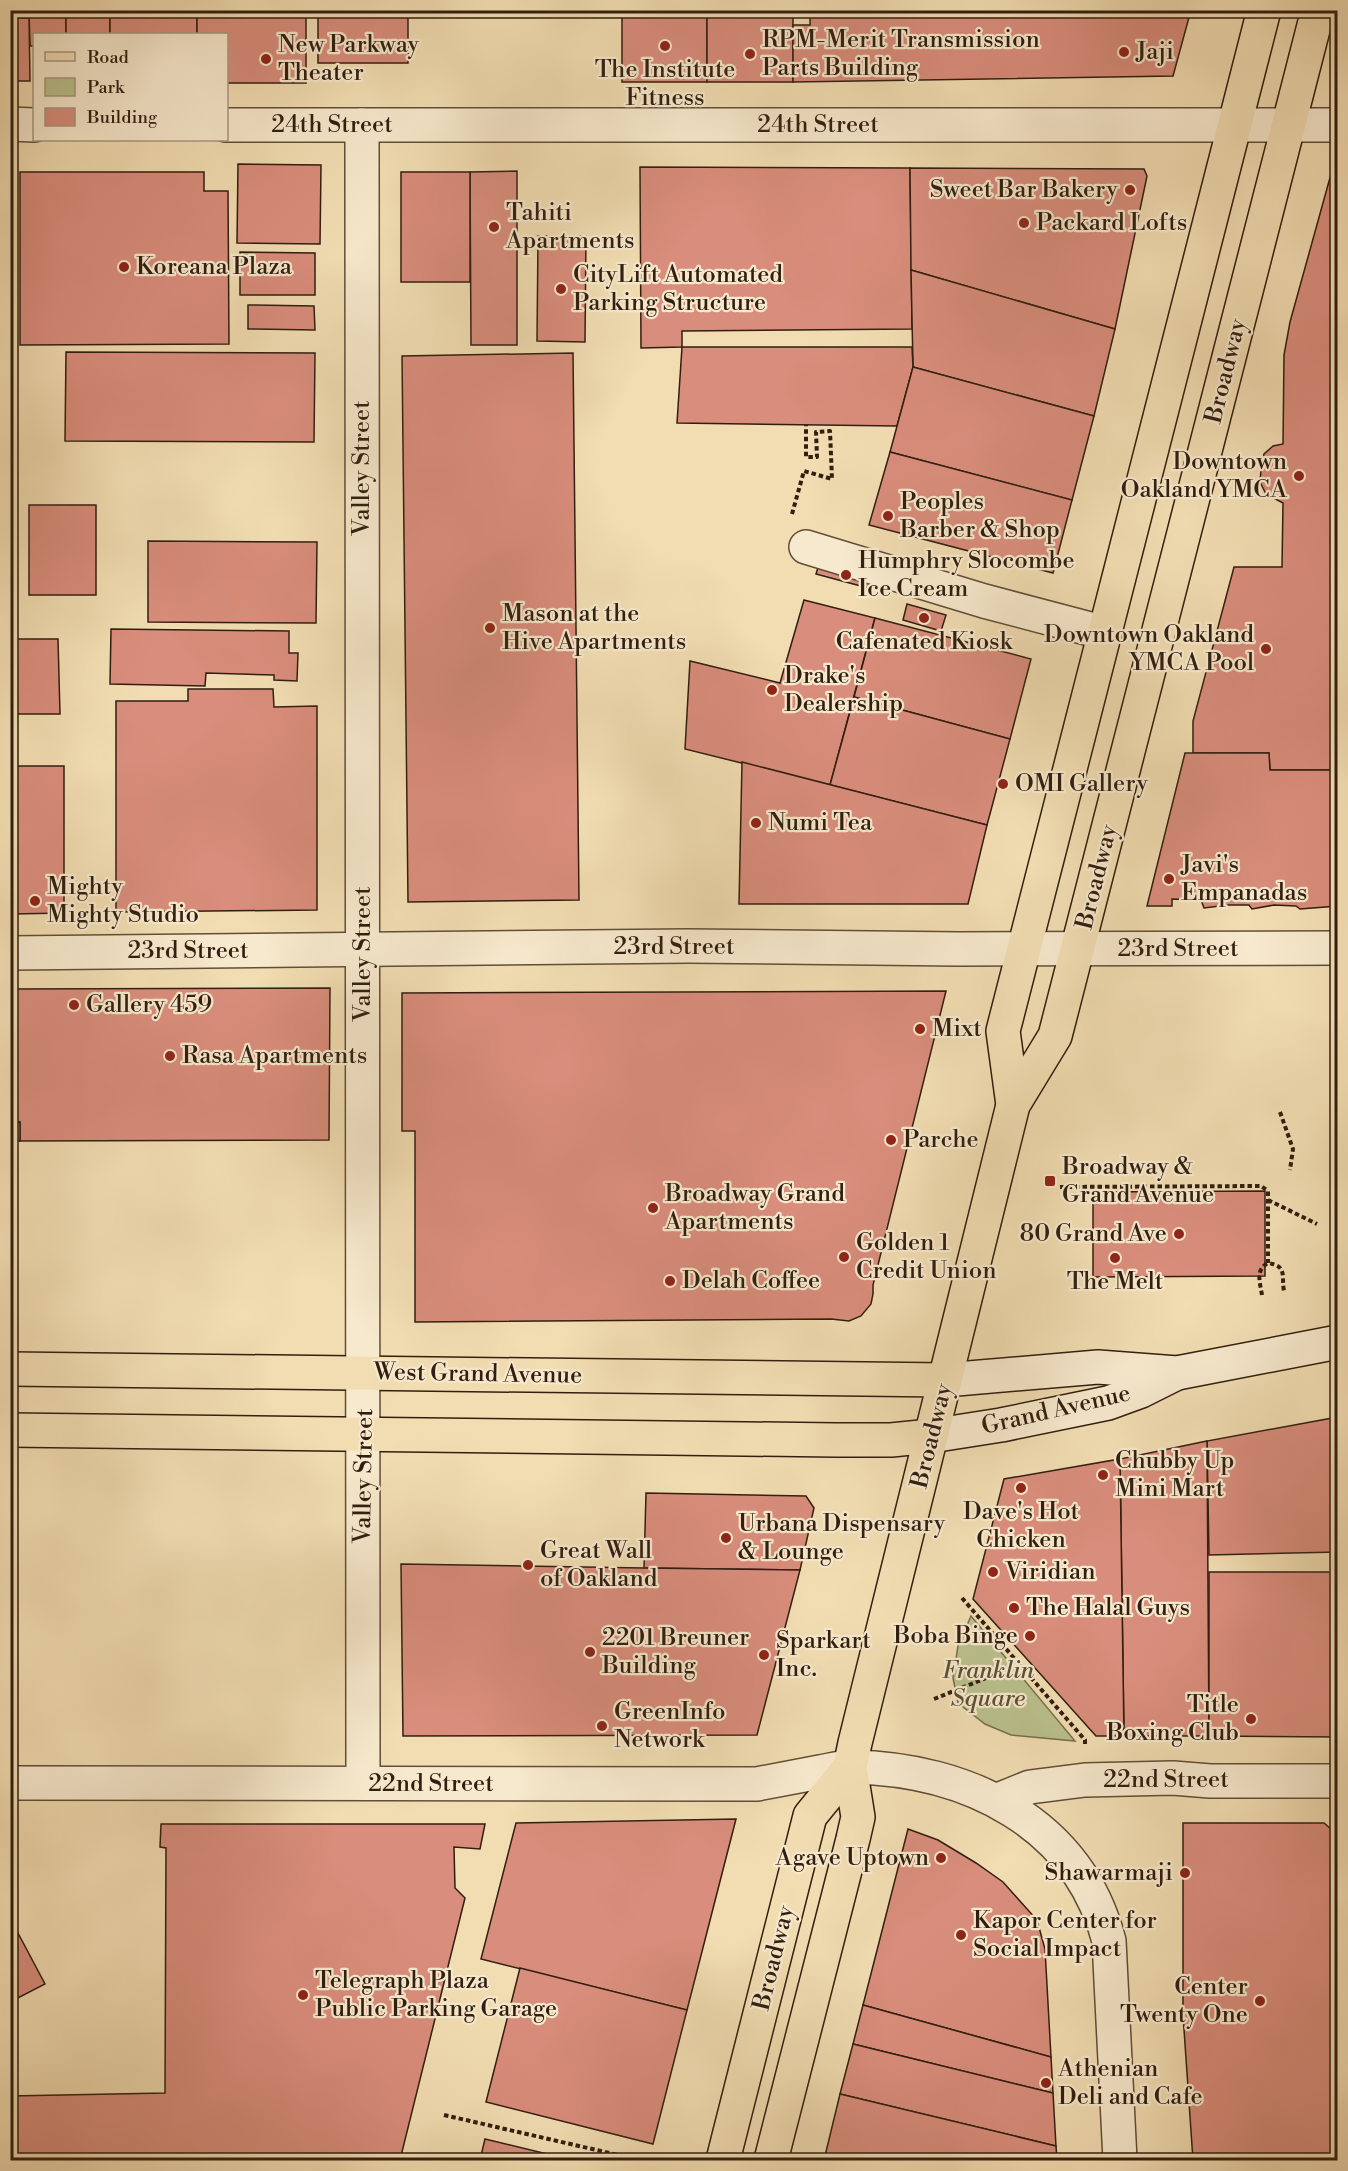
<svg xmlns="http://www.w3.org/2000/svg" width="1348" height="2171" viewBox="0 0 1348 2171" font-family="'Libre Bodoni',serif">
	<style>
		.green { fill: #bac18d; stroke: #76704e; stroke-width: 1.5 }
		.building { fill: #d98d7c; stroke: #311e10; stroke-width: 1.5 }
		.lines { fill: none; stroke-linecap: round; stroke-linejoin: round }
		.street-casing { stroke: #614e38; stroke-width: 36 }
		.secondary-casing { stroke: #311e10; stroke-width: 36 }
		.primary-casing { stroke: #311e10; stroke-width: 36 }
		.path { stroke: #311e10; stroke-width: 4; stroke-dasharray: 4.5 3; stroke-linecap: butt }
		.street { stroke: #f7e9cd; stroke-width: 33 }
		.secondary { stroke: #f7e9cd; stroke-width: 33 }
		.primary { stroke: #f2ddb2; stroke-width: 33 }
		.poi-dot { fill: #8f2418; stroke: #f7e9cd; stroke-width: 2 }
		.labels { text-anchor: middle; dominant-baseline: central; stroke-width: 4.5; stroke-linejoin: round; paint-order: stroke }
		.poi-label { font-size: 24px; fill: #311e10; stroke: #f7e9cd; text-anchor: start }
		.street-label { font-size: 24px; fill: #311e10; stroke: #f7e9cd }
		.park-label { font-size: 24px; font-style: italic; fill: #5a4f36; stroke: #f7e9cd }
	</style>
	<rect width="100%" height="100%" fill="#f2ddb2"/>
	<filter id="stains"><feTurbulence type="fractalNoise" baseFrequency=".00333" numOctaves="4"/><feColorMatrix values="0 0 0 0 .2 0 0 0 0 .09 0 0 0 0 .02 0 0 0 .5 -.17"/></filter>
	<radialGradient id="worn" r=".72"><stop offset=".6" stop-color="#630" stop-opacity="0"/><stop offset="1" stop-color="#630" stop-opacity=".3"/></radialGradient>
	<path class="green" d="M971 1616 1075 1741 1011 1735 985 1724 958 1703 953 1678 958 1646Z"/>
	<g class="building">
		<path d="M29 10H66V34H34V46H30Z"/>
		<rect x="66" y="10" width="44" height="24"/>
		<rect x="110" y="10" width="87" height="24"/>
		<path d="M197 10H306V83H226V34H197Z"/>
		<rect x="318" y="10" width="90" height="53"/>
		<rect x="622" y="10" width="85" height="72"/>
		<rect x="707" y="10" width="86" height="72"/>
		<path d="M810 10H1191L1173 76 793 82V25H810Z"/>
		<path d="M10 18H29L30 81H10Z"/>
		<path d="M238 164 321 165 320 244 237 243Z"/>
		<path d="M640 167 910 168 912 329 682 331V347L641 348Z"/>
		<path d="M910 168 1144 169 1147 176 1115 329 911 270Z"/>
		<path d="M517 171V345H471L470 172Z"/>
		<path d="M20 172H204V191H228L229 344 20 345Z"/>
		<rect x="401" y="172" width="69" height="110"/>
		<path d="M1331 174H1338V770H1270L1269 753H1193V721L1234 567H1282L1283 503 1266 494 1260 482 1261 470 1264 454 1273 446 1283 444 1284 355 1290 322Z"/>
		<path d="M538 236H586L585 342 537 341Z"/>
		<path d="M240 252 315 253V295H240Z"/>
		<path d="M911 270 1115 329 1094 416 913 367Z"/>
		<path d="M248 305 314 306 315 330 248 329Z"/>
		<path d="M682 347H912L913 367 897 426 677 423Z"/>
		<path d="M66 352 315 353 314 442 65 441Z"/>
		<path d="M573 353 579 900 408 902 402 356Z"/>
		<path d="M913 367 1094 416 1072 500 890 452Z"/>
		<path d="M890 452 1072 500 1053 573 869 525Z"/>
		<rect x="29" y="505" width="67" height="90"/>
		<path d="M148 541 317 542 316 623 148 622Z"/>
		<path d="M820 561 876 575 872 589 816 574Z"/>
		<path d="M804 600 875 618 830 785 685 749 690 661 780 683Z"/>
		<path d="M907 604 946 615 941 631 903 620Z"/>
		<path d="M875 618 1031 659 1010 739 854 697Z"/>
		<path d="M111 629 289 631V653H298L297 681 274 680V675L206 673 205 686 110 684Z"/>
		<path d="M10 639H58L60 714H10Z"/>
		<path d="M188 689H273L274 707 317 706V910L116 912V701H188Z"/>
		<path d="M854 697 1010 739 987 825 830 785Z"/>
		<path d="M1185 753H1269L1270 770H1338V906L1300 909 1296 906 1274 905 1252 909 1249 905H1228L1204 908 1201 900 1172 899V906H1147Z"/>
		<path d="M742 762 987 825 968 904H739Z"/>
		<path d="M10 766H64V913L12 914Z"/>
		<path d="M330 988 329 1140 20 1141V1122L10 1123V989Z"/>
		<path d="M946 991 873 1285V1294L871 1304 861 1316 849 1321 831 1319 415 1322V1131H402V993Z"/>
		<path d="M20 1122V1141H10V1123Z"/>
		<path d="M1265 1191V1276L1093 1277V1192Z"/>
		<path d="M1338 1417V1552L1209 1555 1207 1441Z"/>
		<path d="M1207 1441 1209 1736H1124L1120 1459Z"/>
		<path d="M1120 1459 1124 1736H1096L973 1599 1004 1479Z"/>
		<path d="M646 1493 806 1496 814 1508 800 1570 644 1568Z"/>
		<path d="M401 1564 644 1568 800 1570 757 1735 403 1736Z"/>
		<path d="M1209 1572H1338V1737L1209 1736Z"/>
		<path d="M736 1819 687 2010 481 1959 516 1823Z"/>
		<path d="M1183 1823H1324L1338 1835V2160H1193L1183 2015Z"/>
		<path d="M161 1824H485L480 1849 454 1847 455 1888 465 1898 400 2160H10V2096L165 2093 166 1848 160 1847Z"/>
		<path d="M908 1829 938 1840 976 1863 1003 1882 1037 1920 1045 1949 1051 2057 863 2005Z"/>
		<path d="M10 1918 45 1984 10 2002Z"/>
		<path d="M520 1968 687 2010 653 2144 486 2102Z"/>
		<path d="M863 2005 1051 2057 1053 2093 853 2044Z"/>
		<path d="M853 2044 1053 2093 1056 2146 840 2094Z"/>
		<path d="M840 2094 1056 2146 1057 2160H824Z"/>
		<path d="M485 2139 572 2160H480Z"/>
	</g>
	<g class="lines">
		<g class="street-casing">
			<g id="street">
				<path d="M10 124 34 125"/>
				<path d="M226 125H1338"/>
				<path d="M362 125C361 678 366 1231 363 1783"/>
				<path d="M806 547 984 601 1105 633"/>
				<path d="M10 953 688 946 959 949 1338 948"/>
				<path d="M10 1783 757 1784C778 1780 799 1776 820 1772 831 1770 842 1767 852 1767 967 1769 1078 1822 1109 1941L1120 2160"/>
				<path d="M998 1800 1030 1787 1085 1780 1173 1778 1210 1781H1338"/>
			</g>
		</g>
		<g class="secondary-casing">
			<g id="secondary">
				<path d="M945 1380 1098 1367 1177 1373 1338 1342"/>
				<path d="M931 1436 1001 1425 1108 1403 1141 1391 1175 1374"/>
			</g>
		</g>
		<g class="primary-casing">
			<g id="primary">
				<path d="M1013 1105 1003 1031 1264 10"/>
				<path d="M10 1369 945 1380"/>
				<path d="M10 1430 836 1440H891L931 1436"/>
				<path d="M723 2160 810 1816 850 1767"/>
				<path d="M771 2160 853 1839 858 1817 850 1767 855 1743 1013 1105 1055 1036 1318 10"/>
			</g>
		</g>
		<g class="path">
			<path d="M792 514 804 471 832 479 830 431 816 432 817 457H806V425"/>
			<path d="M1280 1112 1293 1149 1290 1170"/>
			<path d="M1060 1187 1261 1186 1268 1191V1263"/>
			<path d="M1268 1200 1317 1224"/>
			<path d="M1262 1295C1260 1282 1255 1270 1268 1263 1288 1266 1281 1276 1284 1291"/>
			<path d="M962 1598 1085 1740V1744"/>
			<path d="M934 1699 1021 1664"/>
			<path d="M444 2115 640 2160"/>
		</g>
		<use href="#street" class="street"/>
		<use href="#secondary" class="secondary"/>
		<use href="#primary" class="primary"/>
	</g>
	<g class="poi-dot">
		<circle cx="665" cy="46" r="6"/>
		<circle cx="1124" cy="52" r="6"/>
		<circle cx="750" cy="54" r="6"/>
		<circle cx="266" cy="59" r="6"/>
		<circle cx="1130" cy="190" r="6"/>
		<circle cx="1024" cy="223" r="6"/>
		<circle cx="494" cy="227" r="6"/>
		<circle cx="124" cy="267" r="6"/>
		<circle cx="561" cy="289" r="6"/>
		<circle cx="1299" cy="476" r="6"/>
		<circle cx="888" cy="516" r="6"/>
		<circle cx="846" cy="575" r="6"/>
		<circle cx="924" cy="618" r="6"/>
		<circle cx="490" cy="628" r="6"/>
		<circle cx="1266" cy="649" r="6"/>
		<circle cx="772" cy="690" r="6"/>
		<circle cx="1003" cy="784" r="6"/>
		<circle cx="756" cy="823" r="6"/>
		<circle cx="1169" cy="879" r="6"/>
		<circle cx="35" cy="901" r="6"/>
		<circle cx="74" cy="1005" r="6"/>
		<circle cx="920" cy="1029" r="6"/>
		<circle cx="170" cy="1056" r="6"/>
		<circle cx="891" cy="1140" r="6"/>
		<rect x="1044" y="1175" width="12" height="12" rx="3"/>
		<circle cx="653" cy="1208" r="6"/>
		<circle cx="1179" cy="1234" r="6"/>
		<circle cx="844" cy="1257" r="6"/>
		<circle cx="1115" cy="1258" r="6"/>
		<circle cx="670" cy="1281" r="6"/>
		<circle cx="1103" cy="1475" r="6"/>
		<circle cx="1021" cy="1488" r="6"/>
		<circle cx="726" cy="1538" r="6"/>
		<circle cx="528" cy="1565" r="6"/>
		<circle cx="993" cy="1572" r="6"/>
		<circle cx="1014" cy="1608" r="6"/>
		<circle cx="1030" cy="1636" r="6"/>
		<circle cx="590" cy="1652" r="6"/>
		<circle cx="764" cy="1655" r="6"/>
		<circle cx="1251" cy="1719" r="6"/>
		<circle cx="602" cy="1726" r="6"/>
		<circle cx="941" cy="1858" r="6"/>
		<circle cx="1185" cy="1873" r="6"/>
		<circle cx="961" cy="1935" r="6"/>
		<circle cx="303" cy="1995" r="6"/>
		<circle cx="1260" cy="2001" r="6"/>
		<circle cx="1046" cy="2083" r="6"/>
	</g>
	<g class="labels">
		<g class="poi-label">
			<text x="762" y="40">RPM-Merit Transmission<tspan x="762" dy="28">Parts Building</tspan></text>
			<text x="278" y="45">New Parkway<tspan x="278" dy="28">Theater</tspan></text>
			<text x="1136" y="52">Jaji</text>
			<text x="665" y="70" text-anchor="middle">The Institute<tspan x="665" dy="28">Fitness</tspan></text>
			<text x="1118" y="190" text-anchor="end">Sweet Bar Bakery</text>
			<text x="506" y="213">Tahiti<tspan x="506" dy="28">Apartments</tspan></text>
			<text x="1036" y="223">Packard Lofts</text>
			<text x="136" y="267">Koreana Plaza</text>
			<text x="573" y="275">CityLift Automated<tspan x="573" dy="28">Parking Structure</tspan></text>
			<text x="1287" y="462" text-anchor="end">Downtown<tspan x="1287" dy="28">Oakland YMCA</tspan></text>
			<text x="900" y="502">Peoples<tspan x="900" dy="28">Barber &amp; Shop</tspan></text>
			<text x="858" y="561">Humphry Slocombe<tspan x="858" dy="28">Ice Cream</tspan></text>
			<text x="502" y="614">Mason at the<tspan x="502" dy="28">Hive Apartments</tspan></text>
			<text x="1254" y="635" text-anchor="end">Downtown Oakland<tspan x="1254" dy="28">YMCA Pool</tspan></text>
			<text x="924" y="642" text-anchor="middle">Cafenated Kiosk</text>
			<text x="784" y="676">Drake's<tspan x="784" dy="28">Dealership</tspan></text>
			<text x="1015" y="784">OMI Gallery</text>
			<text x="768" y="823">Numi Tea</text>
			<text x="1181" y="865">Javi's<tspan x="1181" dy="28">Empanadas</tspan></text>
			<text x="47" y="887">Mighty<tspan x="47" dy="28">Mighty Studio</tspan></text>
			<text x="86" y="1005">Gallery 459</text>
			<text x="932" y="1029">Mixt</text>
			<text x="182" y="1056">Rasa Apartments</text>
			<text x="903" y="1140">Parche</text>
			<text x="1062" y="1167">Broadway &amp;<tspan x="1062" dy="28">Grand Avenue</tspan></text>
			<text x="665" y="1194">Broadway Grand<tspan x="665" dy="28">Apartments</tspan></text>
			<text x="1167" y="1234" text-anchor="end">80 Grand Ave</text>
			<text x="856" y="1243">Golden 1<tspan x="856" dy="28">Credit Union</tspan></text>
			<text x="682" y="1281">Delah Coffee</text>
			<text x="1115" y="1282" text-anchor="middle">The Melt</text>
			<text x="1115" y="1461">Chubby Up<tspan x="1115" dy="28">Mini Mart</tspan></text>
			<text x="1021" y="1512" text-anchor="middle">Dave's Hot<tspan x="1021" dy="28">Chicken</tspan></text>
			<text x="738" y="1524">Urbana Dispensary<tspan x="738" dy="28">&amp; Lounge</tspan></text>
			<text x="540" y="1551">Great Wall<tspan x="540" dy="28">of Oakland</tspan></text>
			<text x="1005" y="1572">Viridian</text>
			<text x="1026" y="1608">The Halal Guys</text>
			<text x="1018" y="1636" text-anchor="end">Boba Binge</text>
			<text x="602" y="1638">2201 Breuner<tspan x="602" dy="28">Building</tspan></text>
			<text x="776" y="1641">Sparkart<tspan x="776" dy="28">Inc.</tspan></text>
			<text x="1239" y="1705" text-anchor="end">Title<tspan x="1239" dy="28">Boxing Club</tspan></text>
			<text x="614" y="1712">GreenInfo<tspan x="614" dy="28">Network</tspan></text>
			<text x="929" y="1858" text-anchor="end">Agave Uptown</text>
			<text x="1173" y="1873" text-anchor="end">Shawarmaji</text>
			<text x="973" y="1921">Kapor Center for<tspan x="973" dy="28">Social Impact</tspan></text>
			<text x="315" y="1981">Telegraph Plaza<tspan x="315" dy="28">Public Parking Garage</tspan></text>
			<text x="1248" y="1987" text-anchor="end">Center<tspan x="1248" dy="28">Twenty One</tspan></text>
			<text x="1058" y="2069">Athenian<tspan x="1058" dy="28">Deli and Cafe</tspan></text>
		</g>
		<g class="street-label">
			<text x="332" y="125">24th Street</text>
			<text x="818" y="125">24th Street</text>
			<text transform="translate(1226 371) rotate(-76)">Broadway</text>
			<text transform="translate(362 468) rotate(-90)">Valley Street</text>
			<text transform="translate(1097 877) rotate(-76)">Broadway</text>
			<text x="674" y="947">23rd Street</text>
			<text x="1178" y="949">23rd Street</text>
			<text x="188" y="951">23rd Street</text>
			<text transform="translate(363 954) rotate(-90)">Valley Street</text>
			<text transform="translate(478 1374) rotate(1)">West Grand Avenue</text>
			<text transform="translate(1056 1410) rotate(-13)">Grand Avenue</text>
			<text transform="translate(932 1436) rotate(-76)">Broadway</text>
			<text transform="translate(364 1476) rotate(-89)">Valley Street</text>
			<text x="1166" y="1780">22nd Street</text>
			<text x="431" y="1784">22nd Street</text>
			<text transform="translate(774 1958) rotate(-76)">Broadway</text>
		</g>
		<g class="park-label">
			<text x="988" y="1671">Franklin<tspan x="988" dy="28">Square</tspan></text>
		</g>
	</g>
	<rect width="1348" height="2171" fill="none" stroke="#f2ddb2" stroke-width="36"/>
	<rect x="12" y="12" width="1324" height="2147" fill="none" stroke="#311e10" stroke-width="3"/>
	<rect x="18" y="18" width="1312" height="2135" fill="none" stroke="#311e10" stroke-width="1.5"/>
	<rect x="33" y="33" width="195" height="108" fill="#f7e9cd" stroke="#a89881" stroke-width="1.5"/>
	<rect x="45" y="52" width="30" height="9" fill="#f2ddb2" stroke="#a89881" stroke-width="1.5"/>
	<text x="87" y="63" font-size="18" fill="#311e10">Road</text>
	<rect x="45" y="78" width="30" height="18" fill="#bac18d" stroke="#a89881" stroke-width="1.5"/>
	<text x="87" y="93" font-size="18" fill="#311e10">Park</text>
	<rect x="45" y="108" width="30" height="18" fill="#d98d7c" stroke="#a89881" stroke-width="1.5"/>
	<text x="87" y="123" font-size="18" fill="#311e10">Building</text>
	<rect width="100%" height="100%" filter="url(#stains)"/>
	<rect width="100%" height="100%" fill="url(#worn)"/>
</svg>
